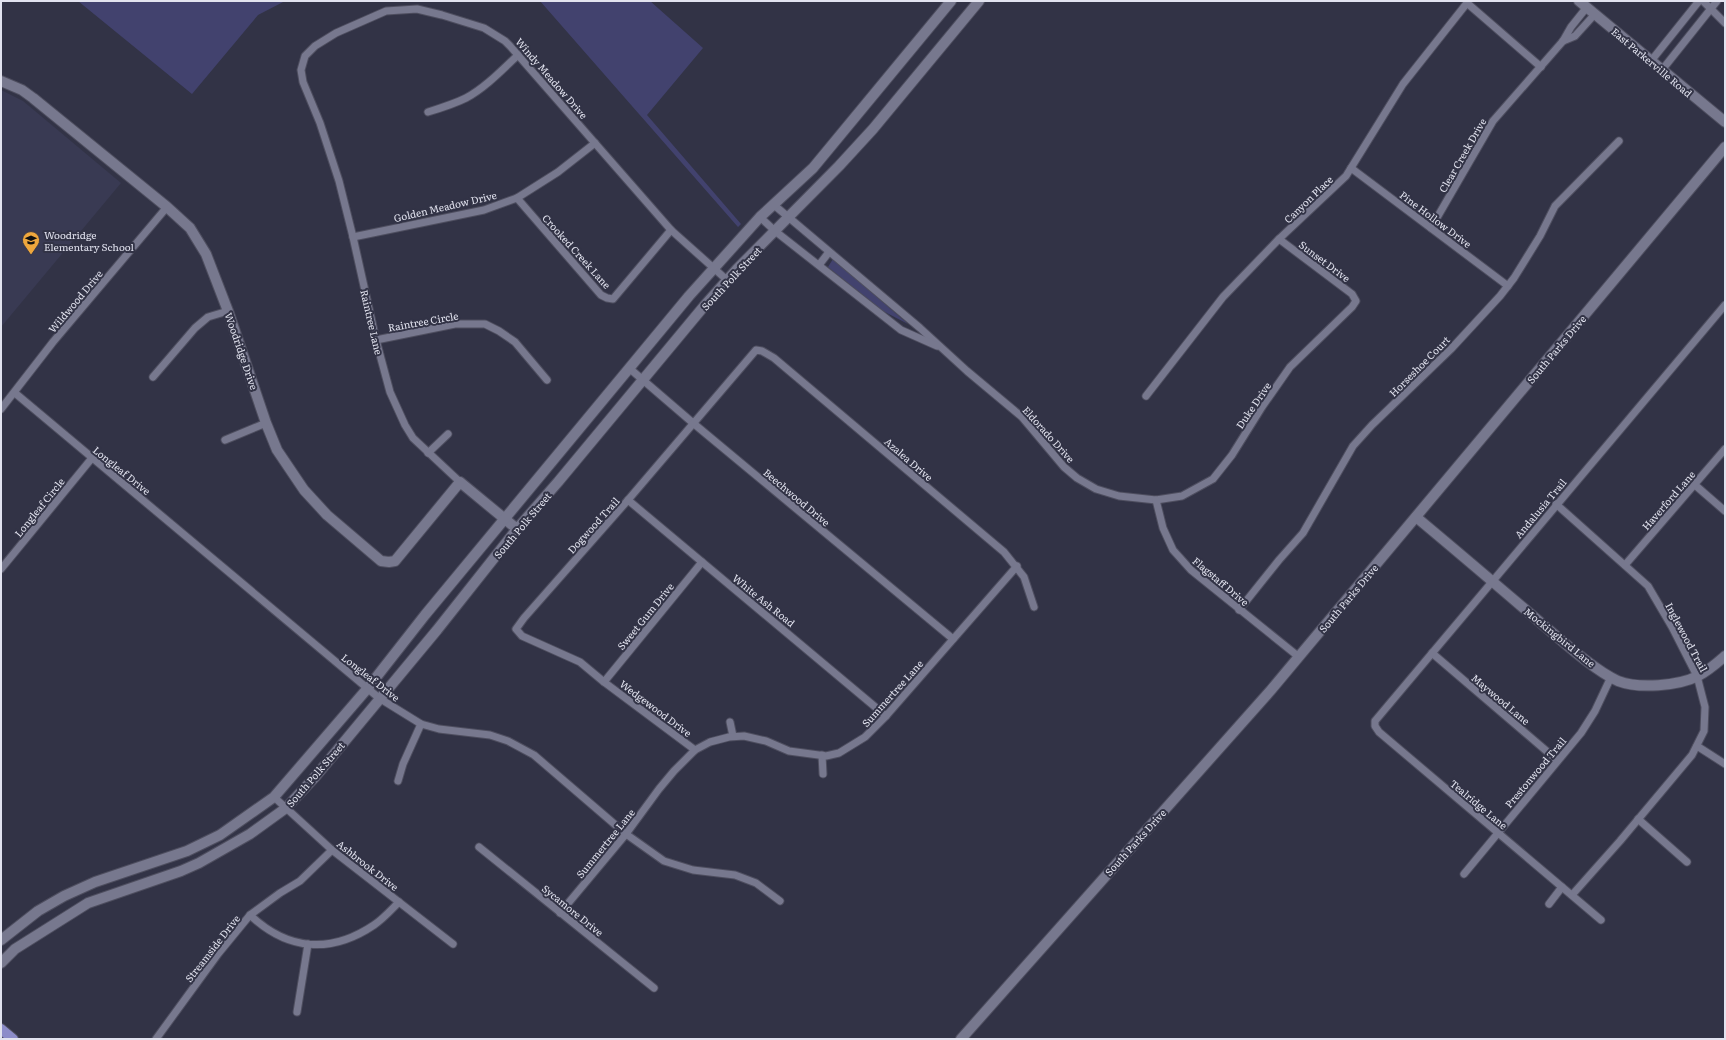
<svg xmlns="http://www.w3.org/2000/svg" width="1726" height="1040" viewBox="0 0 1726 1040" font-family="Literata,serif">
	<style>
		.built { fill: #393a53 }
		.green { fill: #42426e }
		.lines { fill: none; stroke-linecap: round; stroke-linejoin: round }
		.street-casing { stroke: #4e4e5f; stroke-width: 9 }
		.secondary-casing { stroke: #4e4e5f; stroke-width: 12 }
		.primary-casing { stroke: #4e4e5f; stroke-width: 12 }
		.street { stroke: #77788e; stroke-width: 7 }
		.secondary { stroke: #77788e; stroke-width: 10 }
		.primary { stroke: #8c8cc9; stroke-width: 10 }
		.labels { text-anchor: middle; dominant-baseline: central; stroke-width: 4; stroke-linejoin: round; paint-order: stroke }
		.street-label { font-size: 10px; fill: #e2e3ef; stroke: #323346 }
		.poi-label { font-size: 10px; fill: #e2e3ef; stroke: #323346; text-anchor: start }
	</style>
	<rect width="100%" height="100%" fill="#323346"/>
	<path class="built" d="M1 90 23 101 121 183 1 327Z"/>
	<g class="green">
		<path d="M78 1H285L258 15 192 94Z"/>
		<path d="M540 1H650L703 48 647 115 741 224 738 227Z"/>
		<path d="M833 259 908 324 883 311 828 267Z"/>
	</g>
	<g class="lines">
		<g class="street-casing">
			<g id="street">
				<path d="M1703 1 1725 23"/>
				<path d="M1563 41 1575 36 1595 14"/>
				<path d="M1651 61 1699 1"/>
				<path d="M1662 70 1717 1"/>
				<path d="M428 112C441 108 454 104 466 98 485 88 503 69 518 55"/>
				<path d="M1351 168 1508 286"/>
				<path d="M517 198 601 295 607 298 613 299 671 230"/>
				<path d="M774 205 920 328 967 371 1022 417 1064 467 1077 478 1096 489 1119 496 1156 500 1182 496 1213 479 1232 455 1262 407 1290 367 1352 307 1356 301 1352 294 1279 239"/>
				<path d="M760 217 775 231 901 330 937 346"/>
				<path d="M1431 228 1493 121 1563 41 1571 27 1587 7"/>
				<path d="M353 237 484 210 517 198 558 172 595 143"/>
				<path d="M819 265 829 252"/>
				<path d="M376 340 455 324H485L499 331 515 342 547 380"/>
				<path d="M629 368 693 423 953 639"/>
				<path d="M153 377 195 328 208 317 228 311"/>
				<path d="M15 393 379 698 421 724 439 729 490 735 508 741 534 755 626 834 664 861 693 870 735 875 756 883 780 901"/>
				<path d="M1146 396 1223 297 1279 239 1346 176 1403 84 1467 3 1541 67"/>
				<path d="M1 409 53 342 167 207"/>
				<path d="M225 440 266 423"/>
				<path d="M428 453 448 434"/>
				<path d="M460 482 413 438 405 425 390 392 376 340 353 237 339 181 320 123 303 82 301 70 305 56 315 46 336 33 386 11 417 9 442 15 484 28 505 41 510 46 671 230 727 280"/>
				<path d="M1695 485 1725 511"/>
				<path d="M628 500 886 716"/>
				<path d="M1156 500 1163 528 1173 550 1191 570 1299 657"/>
				<path d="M1556 504 1648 586 1672 627 1697 676 1705 707 1704 731 1692 755 1620 841 1572 895"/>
				<path d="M1625 565 1725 449"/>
				<path d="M1 569 92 458"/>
				<path d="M1239 610 1279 560 1303 533 1353 446 1372 425 1451 349 1500 296 1514 278 1540 236 1555 206 1619 141"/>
				<path d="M1432 653 1557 760"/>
				<path d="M604 682 702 562"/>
				<path d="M730 722 733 736"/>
				<path d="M1697 746 1725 764"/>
				<path d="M695 750 604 682 580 662 522 636 516 629 524 618 628 500 756 350 762 351 774 358 1004 552 1024 577 1034 607"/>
				<path d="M822 755 823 774"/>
				<path d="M398 781 403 764 421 724"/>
				<path d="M274 797 332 850 453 944"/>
				<path d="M1638 819 1687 862"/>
				<path d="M479 847 654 988"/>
				<path d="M1464 874 1581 733 1595 711 1611 677"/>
				<path d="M1549 904 1562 887"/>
				<path d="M560 913 626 834 659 789 674 771 695 750 710 742 729 737 744 736 766 741 789 751 826 756 839 753 865 737 886 716 1017 566"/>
				<path d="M250 915C288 951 331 954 374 925 383 919 391 910 399 902"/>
				<path d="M1601 920 1379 732 1375 726V721L1725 305"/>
				<path d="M297 1012 308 944"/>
				<path d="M156 1039 218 954 250 915 280 893 300 881 332 850"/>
			</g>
		</g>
		<g class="secondary-casing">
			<g id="secondary">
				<path d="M1579 1 1725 122"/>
				<path d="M1 81 22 90 33 98 167 207 190 228 206 254 228 311 266 423 277 450 304 490 327 515 381 561 389 562 395 561 460 482 517 529"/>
				<path d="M1416 517C1458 552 1499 587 1541 623 1561 640 1595 671 1618 681 1639 689 1678 686 1698 676 1708 671 1717 663 1725 656"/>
				<path d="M1 940 38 911 64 896 95 882 187 851 220 835 274 797 367 689 425 615 689 296 760 217 813 168 951 1"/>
				<path d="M1 963 15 949 88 903 181 871 199 863 250 834 286 808 315 777 437 630 517 529 558 482 705 305 737 269 839 166 873 129 979 1"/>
				<path d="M961 1039 1271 690 1725 147"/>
			</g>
		</g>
		<g class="primary-casing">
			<path id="primary" d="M1 1029 13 1039"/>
		</g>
		<use href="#street" class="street"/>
		<use href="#secondary" class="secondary"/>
		<use href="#primary" class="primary"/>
	</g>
	<defs>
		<g id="school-pin" transform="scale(0.9)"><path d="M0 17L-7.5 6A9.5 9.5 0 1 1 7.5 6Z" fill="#efa73d" stroke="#323346"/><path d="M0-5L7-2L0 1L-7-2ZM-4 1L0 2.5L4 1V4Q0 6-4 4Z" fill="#111"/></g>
	</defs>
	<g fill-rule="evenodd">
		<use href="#school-pin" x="31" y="240"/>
	</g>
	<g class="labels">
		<g class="street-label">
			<text transform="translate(1652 62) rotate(40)">East Parkerville Road</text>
			<text transform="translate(552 78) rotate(49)">Windy Meadow Drive</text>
			<text transform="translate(1462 155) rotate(-60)">Clear Creek Drive</text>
			<text transform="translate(1308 199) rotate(-44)">Canyon Place</text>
			<text transform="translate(445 206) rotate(-13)">Golden Meadow Drive</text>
			<text transform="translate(1436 219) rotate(37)">Pine Hollow Drive</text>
			<text transform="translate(577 251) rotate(48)">Crooked Creek Lane</text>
			<text transform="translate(1325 261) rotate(37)">Sunset Drive</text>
			<text transform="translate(731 278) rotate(-47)">South Polk Street</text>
			<text transform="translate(75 301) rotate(-50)">Wildwood Drive</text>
			<text transform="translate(423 321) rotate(-10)">Raintree Circle</text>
			<text transform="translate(372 322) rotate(77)">Raintree Lane</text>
			<text transform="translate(1556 349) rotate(-50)">South Parks Drive</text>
			<text transform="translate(242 351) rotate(71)">Woodridge Drive</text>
			<text transform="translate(1419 366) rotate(-45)">Horseshoe Court</text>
			<text transform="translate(1253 405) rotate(-56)">Duke Drive</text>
			<text transform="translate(1049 434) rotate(48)">Eldorado Drive</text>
			<text transform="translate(909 459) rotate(41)">Azalea Drive</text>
			<text transform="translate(122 470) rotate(39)">Longleaf Drive</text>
			<text transform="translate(797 497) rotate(40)">Beechwood Drive</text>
			<text transform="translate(1668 500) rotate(-49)">Haverford Lane</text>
			<text transform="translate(39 507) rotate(-51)">Longleaf Circle</text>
			<text transform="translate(1540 508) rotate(-50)">Andalusia Trail</text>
			<text transform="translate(522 525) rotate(-50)">South Polk Street</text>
			<text transform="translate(593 525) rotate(-48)">Dogwood Trail</text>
			<text transform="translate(1221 581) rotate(40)">Flagstaff Drive</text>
			<text transform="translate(1348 598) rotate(-50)">South Parks Drive</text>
			<text transform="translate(764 600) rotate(39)">White Ash Road</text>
			<text transform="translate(645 616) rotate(-51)">Sweet Gum Drive</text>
			<text transform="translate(1560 637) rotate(39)">Mockingbird Lane</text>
			<text transform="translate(1687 637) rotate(62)">Inglewood Trail</text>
			<text transform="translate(371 677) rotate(38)">Longleaf Drive</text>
			<text transform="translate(892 693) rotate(-48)">Summertree Lane</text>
			<text transform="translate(1501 699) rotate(40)">Maywood Lane</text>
			<text transform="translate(656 708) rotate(37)">Wedgewood Drive</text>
			<text transform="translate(1535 772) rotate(-50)">Prestonwood Trail</text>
			<text transform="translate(315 774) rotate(-49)">South Polk Street</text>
			<text transform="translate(1479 804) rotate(40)">Tealridge Lane</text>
			<text transform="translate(1135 842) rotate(-48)">South Parks Drive</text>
			<text transform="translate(605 843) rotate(-51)">Summertree Lane</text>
			<text transform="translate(368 865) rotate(38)">Ashbrook Drive</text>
			<text transform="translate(573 910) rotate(39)">Sycamore Drive</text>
			<text transform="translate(212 948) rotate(-52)">Streamside Drive</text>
		</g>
		<g class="poi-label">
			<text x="44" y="234">Woodridge<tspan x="44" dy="12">Elementary School</tspan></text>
		</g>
	</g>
	<rect width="1726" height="1040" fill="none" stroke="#e2e3ef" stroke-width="4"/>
</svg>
